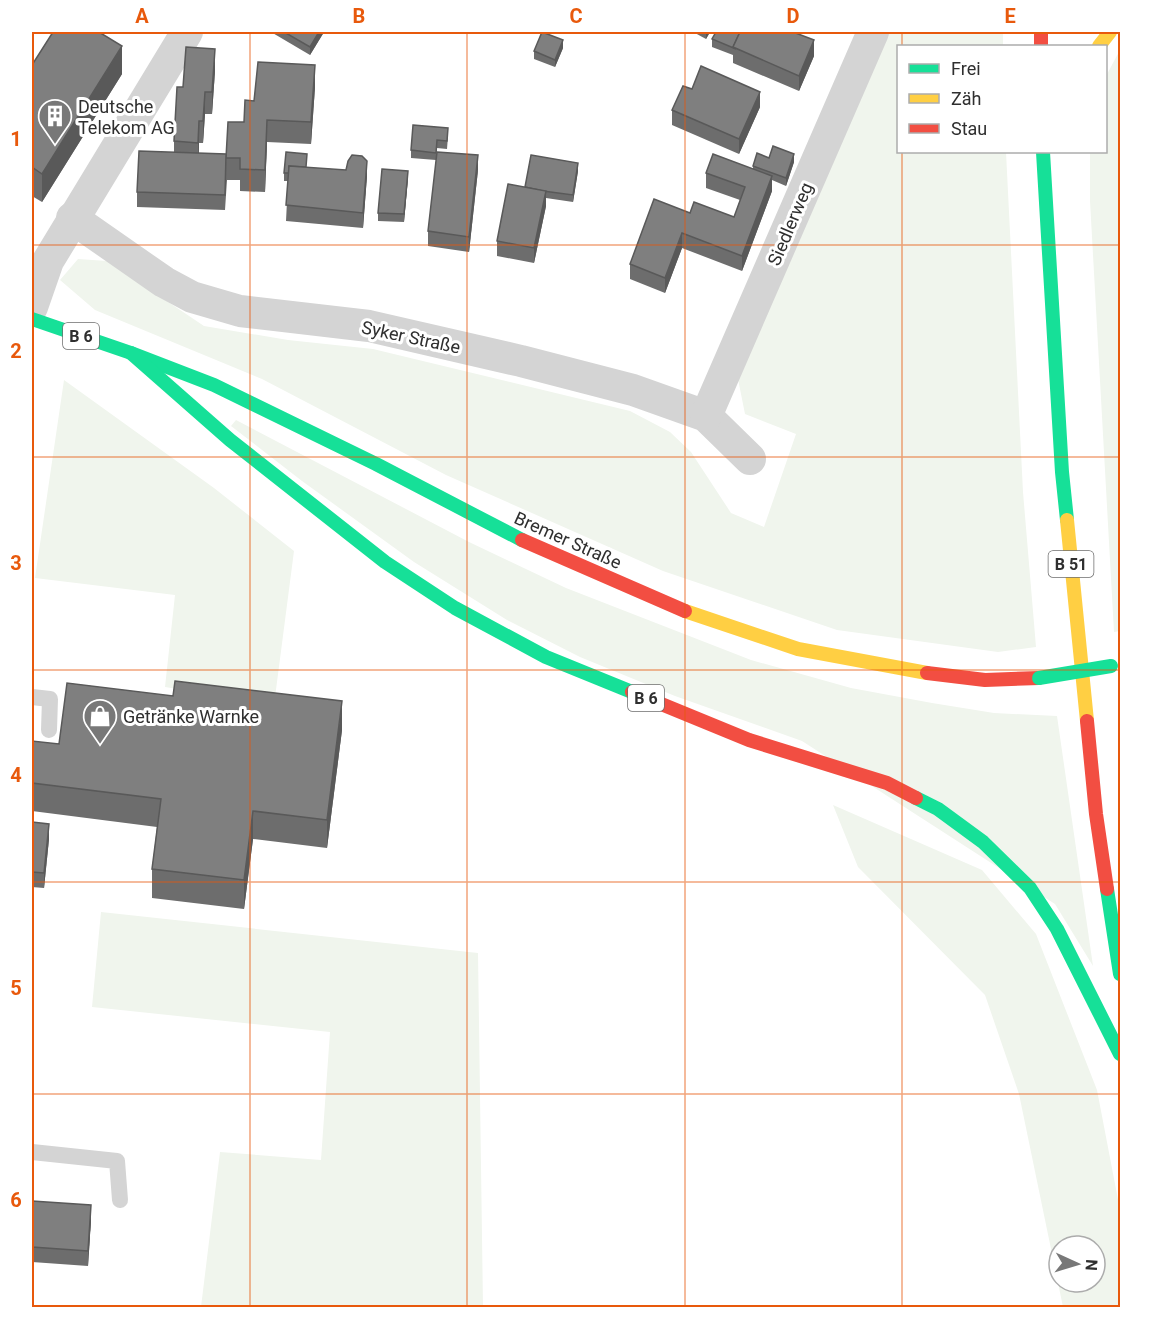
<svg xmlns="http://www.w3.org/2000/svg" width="1152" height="1339" viewBox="0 0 1152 1339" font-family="Roboto,sans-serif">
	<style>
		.green { fill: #f0f5ed; fill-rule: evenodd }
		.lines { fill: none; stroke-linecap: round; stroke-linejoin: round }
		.lane { stroke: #d4d4d4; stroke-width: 16 }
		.street { stroke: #d4d4d4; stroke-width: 32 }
		.fast { stroke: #16e098; stroke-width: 14 }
		.slow { stroke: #ffcf43; stroke-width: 14 }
		.jam { stroke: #f24e42; stroke-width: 14 }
		.fast-bridge { stroke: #16e098; stroke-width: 14 }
		.wall { fill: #6d6d6d }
		.shaded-wall { fill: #595959 }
		.building { fill: #7f7f7f; stroke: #595959; stroke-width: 1.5 }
		.grid { fill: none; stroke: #e8590c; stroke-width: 1.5; stroke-opacity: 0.55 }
		.labels { text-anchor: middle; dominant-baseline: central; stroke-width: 6; stroke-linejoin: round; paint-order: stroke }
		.shield { fill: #fff; stroke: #6d6d6d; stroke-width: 1.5 }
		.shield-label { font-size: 16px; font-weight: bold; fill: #2f2f2f }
		.poi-label { font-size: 18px; fill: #2f2f2f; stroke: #fff; text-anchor: start }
		.street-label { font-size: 18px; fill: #2f2f2f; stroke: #fff }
		.neatline { fill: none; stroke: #e8590c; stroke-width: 2 }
		.grid-label { font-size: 20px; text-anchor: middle; font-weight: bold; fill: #e8590c }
	</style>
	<rect width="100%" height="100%" fill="#fff"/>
	<g class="green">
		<path d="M888 32H1003V46H898V152H1006L1023 492 1036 647 998 652 837 630 663 571 446 475 262 379 95 310 60 280 78 259 107 261 204 326 288 340 373 349 630 411 670 432 691 452 731 513 764 527 796 434 745 414 738 379Z"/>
		<path d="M1120 50V631L1114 632 1090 201V152H1106V76Z"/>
		<path d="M64 380 214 488 294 551 274 705 165 687 175 595 35 578Z"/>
		<path d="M236 420 469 542 566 588 751 660 851 688 932 703 994 713 1057 716 1093 966 1055 904 802 741 675 696 580 657 507 620 414 562 302 481 231 426Z"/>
		<path d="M833 805 982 870 1036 934 1097 1090 1120 1210V1307H1063L1019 1094 985 995 858 867ZM1059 1246H1095V1282H1059Z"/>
		<path d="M101 912 478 953 483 1307H201L220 1152 321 1160 330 1032 92 1007Z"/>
	</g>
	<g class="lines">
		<g class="lane">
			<path d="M32 697 50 699 49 730"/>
			<path d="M32 1152 117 1161 120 1200"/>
		</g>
		<g class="street">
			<path d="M72 218 164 282 192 297 240 311 369 326 521 361 633 390 706 416 750 459"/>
			<path d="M32 307 48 261 187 32"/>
			<path d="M706 416 873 32"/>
		</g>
		<g class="fast">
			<path d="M1043 152 1062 472 1067 520"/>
			<path d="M32 319 131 353 214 385 376 464 522 540"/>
			<path d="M131 353 230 440 385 562 455 608 546 657 632 692"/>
			<path d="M916 798 938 809 983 842 1030 888 1057 929 1120 1054"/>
			<path d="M1107 889 1120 974"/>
		</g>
		<g class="slow">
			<path d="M1099 46 1110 32"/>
			<path d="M1067 520 1087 721"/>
			<path d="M685 611 798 649 927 673"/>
		</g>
		<g class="jam">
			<path d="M1041 32V46"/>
			<path d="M522 540 685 611"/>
			<path d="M927 673 985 680 1039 678"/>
			<path d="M632 692 749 740 887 783 916 798"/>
			<path d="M1087 721 1096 814 1107 889"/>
		</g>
		<path class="fast-bridge" d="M1039 678 1111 666"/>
	</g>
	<g class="wall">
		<path d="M271 32H324L310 55Z"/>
		<path d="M695 32H710L706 39 695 33Z"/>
		<path d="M712 39 814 56 799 91 733 63V55L712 47Z"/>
		<path d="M563 48 555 67 534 59V51Z"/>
		<path d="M32 65 122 74 42 202 32 196Z"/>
		<path d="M215 71 212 114H205L203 143H199V153L226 154 244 122 254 101 315 87 311 144 267 142 265 192 240 191V180H227L225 210 137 207V192L174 152V141L183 87Z"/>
		<path d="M760 107 739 154 672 125V110Z"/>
		<path d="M448 136 447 149 437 148 436 160 411 158V150Z"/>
		<path d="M769 158 794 162 786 186 772 180V191L742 271 682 248 665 293 630 279V264L690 213 734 217 740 200 706 188V173L753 169V166Z"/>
		<path d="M307 167 367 176 363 228 286 221 288 181H284V173Z"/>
		<path d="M478 170 469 252 428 246V231Z"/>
		<path d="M578 171 573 202 546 198V206L534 263 497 256V241L525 187Z"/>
		<path d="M408 178 404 222 378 221V213Z"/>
		<path d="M342 730 327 848 253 839 244 909 152 898V869L157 827 32 811V741L59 744Z"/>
		<path d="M32 822 49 839 44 888 32 887Z"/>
		<path d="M32 1201 91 1220 88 1266 32 1262Z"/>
	</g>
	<g class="shaded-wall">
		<path d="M319 32H324L310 55V47Z"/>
		<path d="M706 32H710L706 39Z"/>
		<path d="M563 40V48L555 67V60Z"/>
		<path d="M814 40V56L799 91V76Z"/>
		<path d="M122 46V74L42 202V174Z"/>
		<path d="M215 49V71L212 114V92Z"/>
		<path d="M315 65V87L311 144V122Z"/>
		<path d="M205 92V114L203 143V121Z"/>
		<path d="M760 92V107L739 154V139Z"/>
		<path d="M267 120V142L265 192V170Z"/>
		<path d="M199 121V143L198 165V143Z"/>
		<path d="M794 154V162L786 186V178Z"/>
		<path d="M478 155V170L469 252V237Z"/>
		<path d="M367 161V176L363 228V213Z"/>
		<path d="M578 163V171L573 202V195Z"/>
		<path d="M408 171V178L404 222V214Z"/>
		<path d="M772 176V191L742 271V256Z"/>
		<path d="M546 191V206L534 263V248Z"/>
		<path d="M682 233V248L665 293V278Z"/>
		<path d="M342 701V730L327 848V820Z"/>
		<path d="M253 811V839L244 909V880Z"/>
		<path d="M49 824V839L44 888V873Z"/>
		<path d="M91 1205V1220L88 1266V1251Z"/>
	</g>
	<g class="building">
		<path d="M53 32H99L122 46 42 174 32 167V65Z"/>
		<path d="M284 32H319L310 47Z"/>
		<path d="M542 32 563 40 555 60 534 51Z"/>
		<path d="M716 32H740L733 47 736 49 712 39Z"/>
		<path d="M740 32H793L814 40 799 76 733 47Z"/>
		<path d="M186 47 215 49 212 92H205L203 121H199L198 143 174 141 177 87H183Z"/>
		<path d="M258 62 315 65 311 122 267 120 265 170 240 169V158H226L228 122H244L245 100 254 101Z"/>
		<path d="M701 66 760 92 739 139 672 110 683 86 692 89Z"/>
		<path d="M413 125 448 128 447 141 437 140 436 153 411 150Z"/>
		<path d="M773 146 794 154 786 178 753 166 757 153 769 158Z"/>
		<path d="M139 151 226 154 225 195 137 192Z"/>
		<path d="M286 152 307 154 306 167 289 166V173H284Z"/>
		<path d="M437 152 478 155 469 237 428 231Z"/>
		<path d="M713 154 772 176 742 256 682 233 665 278 630 264 654 199 690 213 694 202 734 217 745 187 706 173Z"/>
		<path d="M352 155 362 156 367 161 363 213 286 205 289 166 346 170 348 161Z"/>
		<path d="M531 155 578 163 573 195 543 191 525 187Z"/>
		<path d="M382 169 408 171 404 214 378 213Z"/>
		<path d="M508 184 546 191 534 248 497 241Z"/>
		<path d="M175 681 342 701 327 820 253 811 244 880 152 869 161 799 32 783V741L59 744 67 683 173 696Z"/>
		<path d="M32 822 49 824 44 873 32 872Z"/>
		<path d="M32 1201 91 1205 88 1251 32 1247Z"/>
	</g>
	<path class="grid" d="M250 32V1308M467 32V1308M685 32V1308M902 32V46M902 152V1308M32 245H1120M32 457H1120M32 670H1120M32 882H1120M32 1094H1120"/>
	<defs>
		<g id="building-pin" transform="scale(1.725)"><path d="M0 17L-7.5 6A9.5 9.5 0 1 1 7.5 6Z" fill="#787878" stroke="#fff"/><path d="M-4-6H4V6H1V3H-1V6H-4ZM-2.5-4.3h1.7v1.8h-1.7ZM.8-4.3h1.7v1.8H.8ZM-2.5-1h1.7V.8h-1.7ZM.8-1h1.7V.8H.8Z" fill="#fff"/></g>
		<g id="shop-pin" transform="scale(1.725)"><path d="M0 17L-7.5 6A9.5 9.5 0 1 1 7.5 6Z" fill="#787878" stroke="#fff"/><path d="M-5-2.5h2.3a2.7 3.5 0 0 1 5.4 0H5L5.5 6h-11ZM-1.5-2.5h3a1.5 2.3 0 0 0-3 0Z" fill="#fff"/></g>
	</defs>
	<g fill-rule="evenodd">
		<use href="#building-pin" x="55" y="116"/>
		<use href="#shop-pin" x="100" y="716"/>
	</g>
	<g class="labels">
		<g class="shield">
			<rect x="63" y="323" width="36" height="26" rx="4.5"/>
			<rect x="1048.5" y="551" width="45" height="26" rx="4.5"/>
			<rect x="628" y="685" width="36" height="26" rx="4.5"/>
		</g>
		<g class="shield-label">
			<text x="81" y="336">B 6</text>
			<text x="1071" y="564">B 51</text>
			<text x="646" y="698">B 6</text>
		</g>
		<g class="poi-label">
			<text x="78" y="106">Deutsche<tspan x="78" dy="21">Telekom AG</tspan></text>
			<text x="123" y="716">Getränke Warnke</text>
		</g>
		<g class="street-label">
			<text transform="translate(790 224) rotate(-67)">Siedlerweg</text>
			<text transform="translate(411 337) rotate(12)">Syker Straße</text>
			<text transform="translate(568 540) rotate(24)">Bremer Straße</text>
		</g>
	</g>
	<rect width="1152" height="1339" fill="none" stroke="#ffffff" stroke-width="66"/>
	<rect x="897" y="45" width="210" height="108" fill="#ffffff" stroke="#acacac" stroke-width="1.5"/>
	<rect x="909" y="64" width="30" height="9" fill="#16e098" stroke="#acacac" stroke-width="1.5"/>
	<text x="951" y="75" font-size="18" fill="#2f2f2f">Frei</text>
	<rect x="909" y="94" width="30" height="9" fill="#ffcf43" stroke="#acacac" stroke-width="1.5"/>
	<text x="951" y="105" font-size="18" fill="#2f2f2f">Zäh</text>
	<rect x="909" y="124" width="30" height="9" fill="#f24e42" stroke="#acacac" stroke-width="1.5"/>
	<text x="951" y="135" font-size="18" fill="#2f2f2f">Stau</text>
	<g transform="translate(1077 1264) rotate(94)"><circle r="28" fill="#ffffff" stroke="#acacac" stroke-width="1.5"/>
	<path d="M0-4.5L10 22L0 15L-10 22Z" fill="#787878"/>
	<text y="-9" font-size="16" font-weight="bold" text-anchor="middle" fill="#2f2f2f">N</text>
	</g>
	<rect x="33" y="33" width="1086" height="1273" class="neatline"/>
	<g class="grid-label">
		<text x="142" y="23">A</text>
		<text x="359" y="23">B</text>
		<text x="576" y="23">C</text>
		<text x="793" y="23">D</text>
		<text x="1010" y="23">E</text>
		<text x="16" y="146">1</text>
		<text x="16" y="358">2</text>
		<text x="16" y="570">3</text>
		<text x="16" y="782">4</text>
		<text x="16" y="995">5</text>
		<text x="16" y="1207">6</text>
	</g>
</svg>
